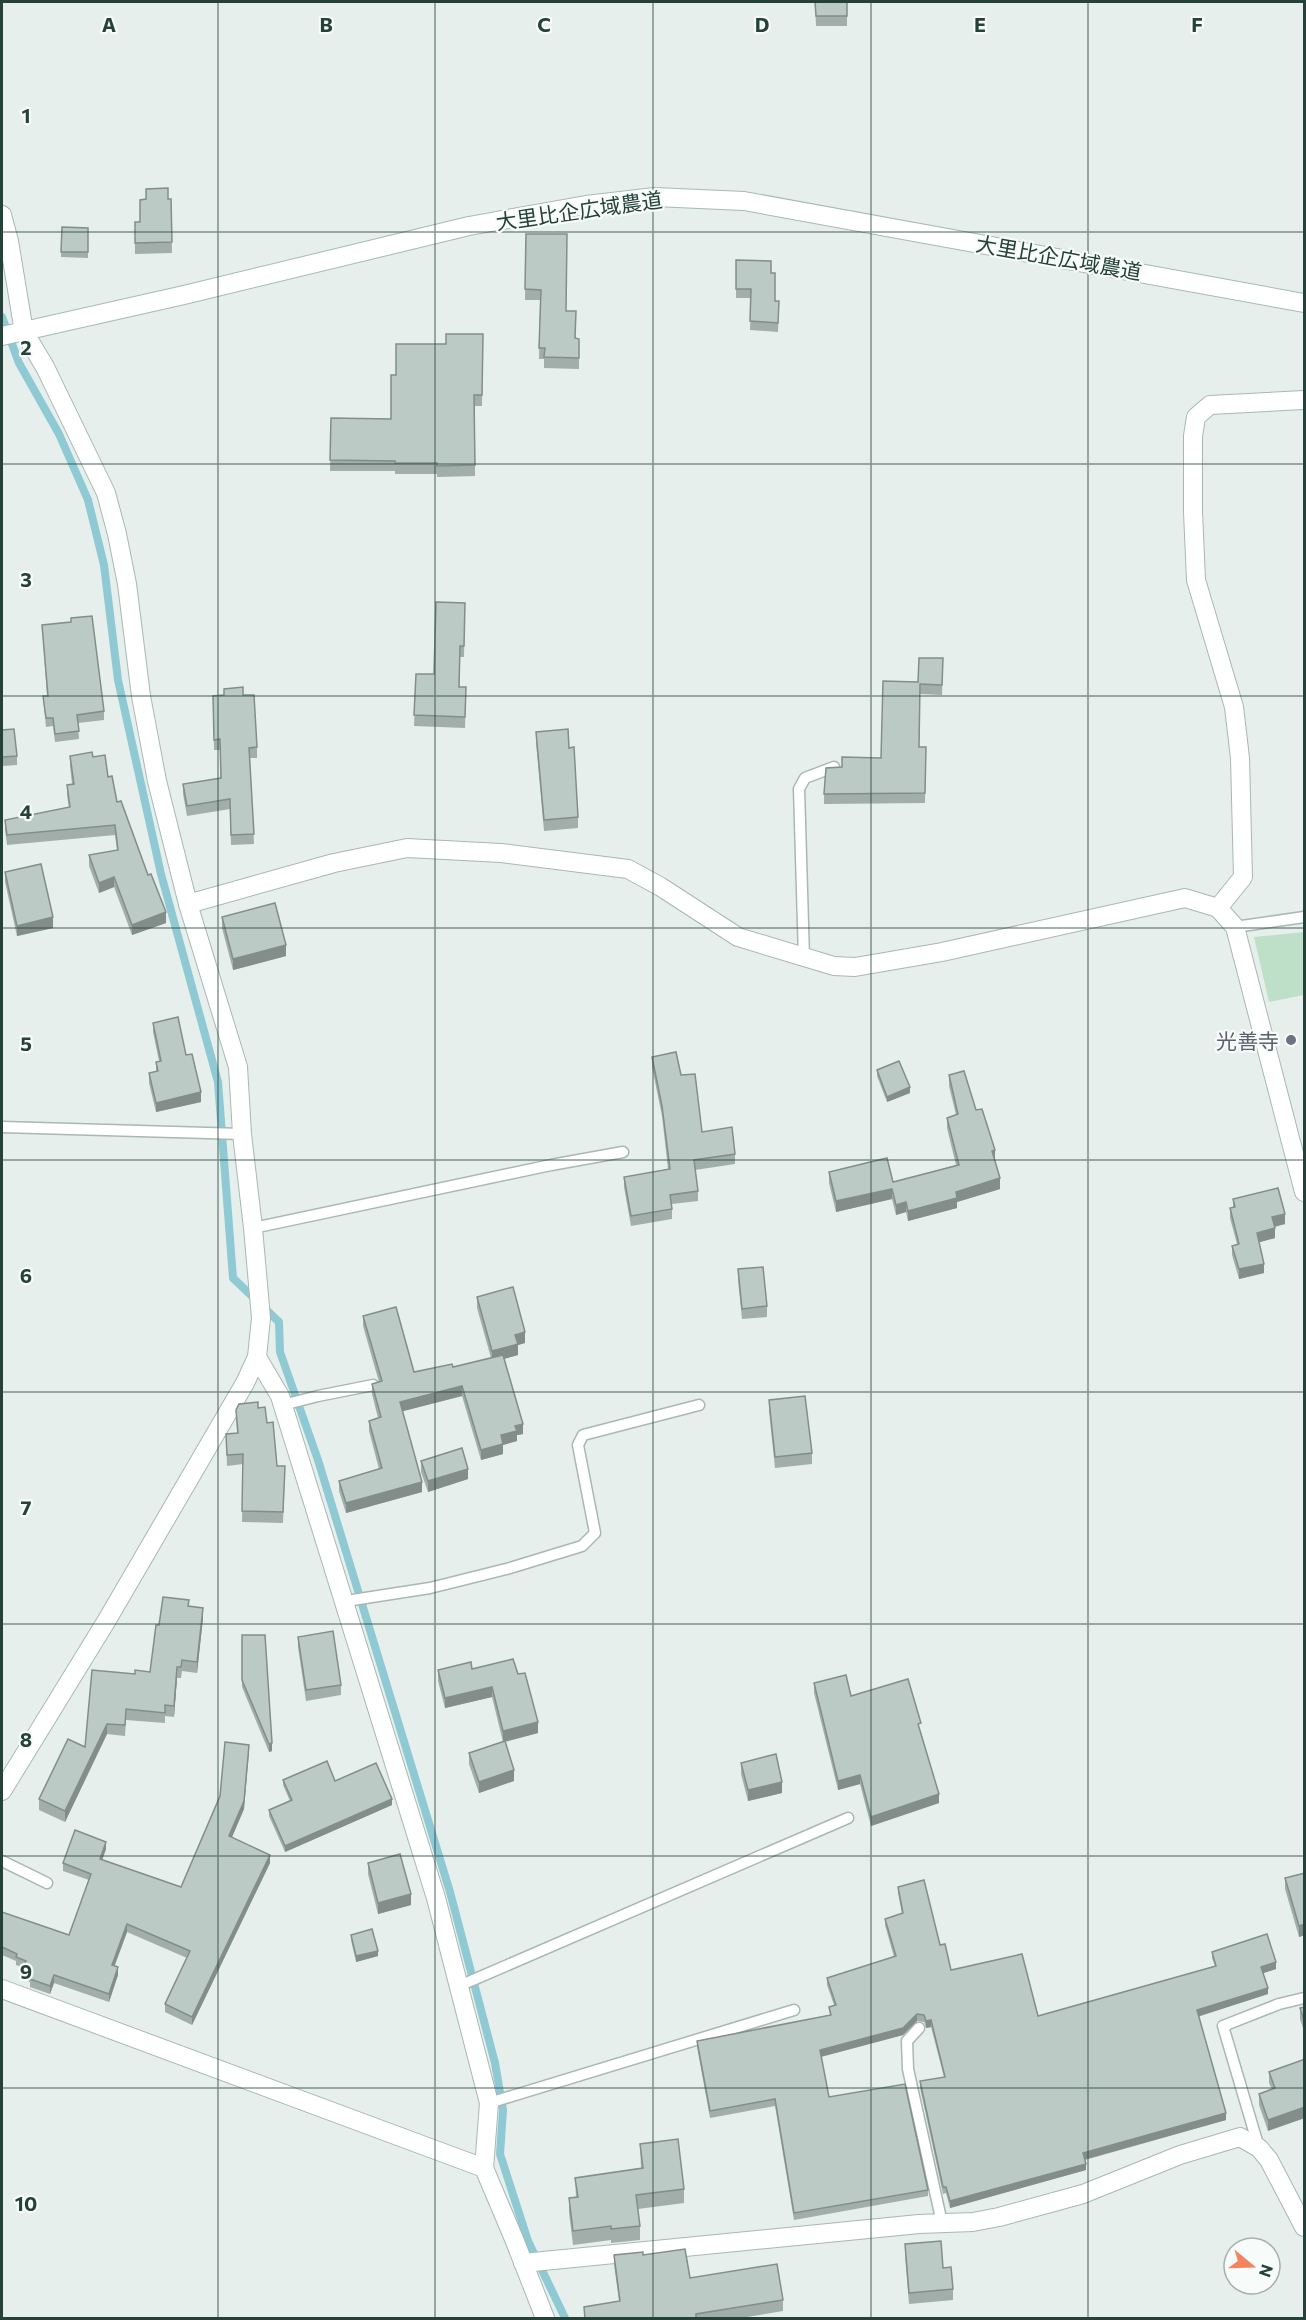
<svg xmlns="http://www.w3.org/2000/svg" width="1306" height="2320" viewBox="0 0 1306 2320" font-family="Commissioner,'Noto Sans JP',sans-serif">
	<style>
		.green { fill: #bfe0c8 }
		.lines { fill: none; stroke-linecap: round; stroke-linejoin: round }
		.stream { stroke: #8ec9d4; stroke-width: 8 }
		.lane-casing { stroke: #a8b8b2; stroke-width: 13 }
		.street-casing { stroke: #a8b8b2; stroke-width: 20 }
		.secondary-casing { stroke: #a4bbb3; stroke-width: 20 }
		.lane { stroke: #fff; stroke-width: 10 }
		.street { stroke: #fff; stroke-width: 18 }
		.secondary { stroke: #fff; stroke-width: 18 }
		.wall { fill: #a1aea9 }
		.shaded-wall { fill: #838d89 }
		.building { fill: #bbcac4; stroke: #838d89; stroke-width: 1.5 }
		.grid { fill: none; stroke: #24423a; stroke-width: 1.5; stroke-opacity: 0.55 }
		.worship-dot { fill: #6b7280; stroke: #f7fbf9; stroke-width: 2 }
		.labels { text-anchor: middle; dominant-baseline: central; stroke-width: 4.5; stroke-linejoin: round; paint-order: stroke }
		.street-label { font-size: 21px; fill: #24423a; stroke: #f7fbf9 }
		.worship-label { font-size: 21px; fill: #5b616d; stroke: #f7fbf9; text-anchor: end }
		.grid-label { font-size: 20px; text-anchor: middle; font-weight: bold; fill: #24423a; stroke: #f7fbf9; stroke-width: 4.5; stroke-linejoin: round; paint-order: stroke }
	</style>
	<rect width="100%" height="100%" fill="#e6efeb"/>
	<path class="green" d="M1304 932V995L1269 1002 1254 937Z"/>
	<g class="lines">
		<path class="stream" d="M2 317 19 363 59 434 88 500 104 565 118 680 161 874 218 1082 233 1278 279 1322 280 1352 318 1460 450 1892 495 2063 503 2110 500 2154 528 2241 565 2318"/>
		<g class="lane-casing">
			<g id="lane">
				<path d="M1235 927 1304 917"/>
				<path d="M804 958 799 789 805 778 834 767"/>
				<path d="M2 1127 242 1134"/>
				<path d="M253 1228 551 1165 623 1152"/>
				<path d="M283 1405 318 1396 373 1385"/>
				<path d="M346 1601 430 1588 510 1568 582 1546 595 1533 578 1445 583 1435 699 1405"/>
				<path d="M2 1861 47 1883"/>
				<path d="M459 1986 848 1818"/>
				<path d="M919 2028 907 2041 908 2069 942 2223"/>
				<path d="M489 2103 794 2010"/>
				<path d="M1259 2148 1223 2026 1279 2004 1304 1998"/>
			</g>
		</g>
		<g class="street-casing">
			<g id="street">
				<path d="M2 215 9 241 24 332 45 367 106 493 117 534 127 584 141 696 157 781 188 904 238 1067 242 1134 253 1228 261 1318 257 1357 245 1383 107 1620 2 1791"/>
				<path d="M188 904 334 863 407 848 501 853 628 869 661 887 738 937 834 966 855 967 942 952 1185 898 1218 908 1235 927 1304 1192"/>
				<path d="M1218 908 1243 877 1240 758 1234 707 1196 580 1193 512V436L1196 417 1210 405 1304 400"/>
				<path d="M2 1989 484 2168 489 2103 436 1898 280 1396 257 1357"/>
				<path d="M484 2168 514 2239 545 2318"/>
				<path d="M523 2263 919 2224 973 2222 999 2217 1083 2194 1180 2155 1240 2137 1259 2148 1269 2160 1304 2227"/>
			</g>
		</g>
		<g class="secondary-casing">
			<path id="secondary" d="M2 336 184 295 469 226 586 205 655 197 744 201 1304 303"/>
		</g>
		<use href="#lane" class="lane"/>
		<use href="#street" class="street"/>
		<use href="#secondary" class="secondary"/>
	</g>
	<g class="wall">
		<path d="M815 2H847V26H816Z"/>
		<path d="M168 199H171L172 253 135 254V222H140Z"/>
		<path d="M62 227 88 228V258L61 257Z"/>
		<path d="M526 234 566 311 576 338 579 339V369L544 368V359H539L540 300H525Z"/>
		<path d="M736 260 771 273 775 301H779L778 332 750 330 751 298H736Z"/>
		<path d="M483 334 482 406H475V476L437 477V474H395V471H330L331 418 391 419 396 375 446 344Z"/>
		<path d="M465 603 464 657H460L459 687H466L465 728 414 726 416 674H434Z"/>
		<path d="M42 625 104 711V720L78 723 79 739 55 742 53 726 46 727 43 696H47Z"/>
		<path d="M943 658 942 695 920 694 919 747H926L925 803 824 804V794L842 767 881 758 918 682Z"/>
		<path d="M243 695 257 747V758H250L254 844 231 845 230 809 187 816 183 794V784L220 778V750H214L213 696Z"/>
		<path d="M2 730 17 756V765L2 766Z"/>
		<path d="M536 732 569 748 578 817V828L544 831 536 742Z"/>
		<path d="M70 756 93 757 108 777 117 802 166 923 132 935 114 887 99 893 89 866V855L117 850 115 835 7 845 5 830V820L69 808 67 795V785L72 784 70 766Z"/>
		<path d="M5 872 53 928 17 936 5 882Z"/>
		<path d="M222 917 286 956 233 970 222 928Z"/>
		<path d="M153 1023 186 1055 201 1102 156 1112 149 1083V1073L156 1072V1062L159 1061 153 1032Z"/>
		<path d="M652 1057 681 1075 702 1132 735 1154V1164L695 1170 698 1191V1201L672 1204V1219L631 1226 624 1187V1177L668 1169 662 1116 652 1067Z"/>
		<path d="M877 1070 910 1093 887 1102 877 1076Z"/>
		<path d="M949 1075 976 1110 995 1160 1000 1189 957 1202V1208L908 1221 906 1212 896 1215 892 1199 836 1212 829 1183V1172L893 1182 956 1165 947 1128V1118L956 1115 949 1086Z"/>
		<path d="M1233 1199 1285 1224 1275 1227V1238L1259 1242 1264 1273 1239 1279 1232 1255V1246L1237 1244 1230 1218V1208H1233Z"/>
		<path d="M738 1269 767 1306V1317L742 1319 738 1280Z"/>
		<path d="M477 1297 525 1343 518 1345V1355L504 1359 523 1434 517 1435V1441L503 1445V1454L481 1460 462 1396 402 1411 422 1492 346 1513 339 1491V1481L379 1469 369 1431V1421L378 1418 372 1394V1384L379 1382 363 1326V1316L414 1372 453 1367 491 1358 477 1308Z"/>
		<path d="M769 1400 812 1453V1464L775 1468 769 1411Z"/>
		<path d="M258 1408 267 1423 277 1466H285L283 1523 242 1522 243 1464 227 1466 226 1434 237 1433 236 1410Z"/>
		<path d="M421 1461 468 1479 428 1492 421 1472Z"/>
		<path d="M189 1606 203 1618 197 1673 182 1671 181 1678H177L174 1717 165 1716V1723L126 1720 125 1736 107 1734 65 1822 39 1810V1799L85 1747 135 1674 150 1672 159 1625Z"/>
		<path d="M242 1635 272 1751 269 1752 242 1687Z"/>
		<path d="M298 1637 341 1685V1695L306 1701 298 1647Z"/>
		<path d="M472 1669 518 1674 538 1733 505 1742 514 1781 479 1793 469 1764V1753L503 1742 492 1697 445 1708 438 1681V1670Z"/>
		<path d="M814 1683 851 1696 921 1732 939 1803 871 1826 860 1784 838 1790 814 1693Z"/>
		<path d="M249 1753 244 1809 232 1837 270 1863 192 2025 165 2012V2004L187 1958 127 1932 114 1966 118 1975 109 2002 54 1983 50 1994 30 1987V1982L22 1979V1971L24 1968 16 1965V1961L2 1955V1912L69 1935 89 1880 63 1871V1863L106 1849 102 1860 181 1887Z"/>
		<path d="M741 1763 782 1793 748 1801 741 1774Z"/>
		<path d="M283 1780 335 1781 392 1805 285 1852 269 1816V1810L290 1801 283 1785Z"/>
		<path d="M368 1863 411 1905 378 1914 368 1874Z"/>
		<path d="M1305 1873V1935L1299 1937 1285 1889V1878Z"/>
		<path d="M898 1887 940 1945 951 1970 1038 2016 1215 1966 1212 1958V1952L1276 1969 1263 1973 1268 1994 1199 2016 1226 2120 1085 2160 1086 2170 950 2208 946 2193 943 2194 920 2088V2081L944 2077 931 2027 926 2028 924 2022 917 2021 903 2035 821 2057 829 2097 928 2190V2196L794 2220 775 2106 710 2118 697 2047V2041L830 2015 829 2007 834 2005 827 1985V1978L894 1957 885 1925V1919L902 1914 898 1893Z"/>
		<path d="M351 1935 378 1956 356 1962 351 1940Z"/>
		<path d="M1305 2007V2034L1300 2019V2008Z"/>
		<path d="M1305 2059 1268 2131 1259 2105V2094L1272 2089 1269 2083V2072Z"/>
		<path d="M640 2144 684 2189V2203L638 2209 640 2226V2240L611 2243V2240L573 2245 569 2212V2198L576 2197 575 2178 641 2168Z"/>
		<path d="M905 2244 943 2268 953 2289V2300L909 2304 905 2255Z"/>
		<path d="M614 2255H643L690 2278 783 2300V2311L735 2319H584V2307L619 2301 614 2265Z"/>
	</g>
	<g class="shaded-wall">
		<path d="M114 877V887L99 893V883Z"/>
		<path d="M166 912V923L132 935V925Z"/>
		<path d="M53 917V928L17 936V926Z"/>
		<path d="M286 945V956L233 970V959Z"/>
		<path d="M910 1087V1093L887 1102V1097Z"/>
		<path d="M201 1092V1102L156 1112V1103Z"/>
		<path d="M995 1150V1160L992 1161V1151Z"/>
		<path d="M1000 1178V1189L957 1202V1208L908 1221V1211L956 1192Z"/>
		<path d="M892 1189V1199L836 1212V1201Z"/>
		<path d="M906 1202V1212L896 1215V1205Z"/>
		<path d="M1285 1214V1224L1272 1227V1217Z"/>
		<path d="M1275 1228V1238L1257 1243V1233Z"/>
		<path d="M1264 1264V1273L1239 1279V1269Z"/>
		<path d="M525 1332V1343L518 1345V1355L492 1362V1351L515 1335Z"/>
		<path d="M462 1386V1396L400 1412V1402Z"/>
		<path d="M523 1424V1434L517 1435V1441L503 1445V1454L481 1460V1450L515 1426Z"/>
		<path d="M468 1469V1479L428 1492V1481Z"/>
		<path d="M422 1482V1492L346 1513V1503Z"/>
		<path d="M203 1608V1618L197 1673V1662Z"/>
		<path d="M177 1667V1678L174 1717V1706Z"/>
		<path d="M492 1687V1697L445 1708V1698Z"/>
		<path d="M538 1722V1733L503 1742V1731Z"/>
		<path d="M107 1724V1734L65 1822V1811Z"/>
		<path d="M272 1743V1751L269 1752V1744Z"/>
		<path d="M249 1745 244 1809 229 1844V1836Z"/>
		<path d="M514 1770V1781L479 1793V1782Z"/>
		<path d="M860 1775V1784L838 1790V1781Z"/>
		<path d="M782 1782V1793L748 1801V1790Z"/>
		<path d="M939 1794V1803L871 1826V1817Z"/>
		<path d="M392 1799V1805L285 1852V1846Z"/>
		<path d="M106 1842V1849L100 1866V1859Z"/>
		<path d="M270 1855V1863L192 2025V2017Z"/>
		<path d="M411 1894V1905L378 1914V1903Z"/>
		<path d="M127 1924V1932L112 1973V1965Z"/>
		<path d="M1305 1924V1935L1299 1937V1926Z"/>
		<path d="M378 1951V1956L356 1962V1956Z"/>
		<path d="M1276 1962V1969L1261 1974V1967Z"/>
		<path d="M118 1967V1975L109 2002V1994Z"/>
		<path d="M54 1975V1983L50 1994V1986Z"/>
		<path d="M1268 1988V1994L1197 2017V2010Z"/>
		<path d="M917 2014V2021L903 2035 820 2057V2050Z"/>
		<path d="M931 2020V2027L926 2028V2021Z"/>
		<path d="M1305 2107V2118L1268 2131V2120Z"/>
		<path d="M1226 2113V2120L1083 2160V2153Z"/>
		<path d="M1086 2164V2170L950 2208V2201Z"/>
	</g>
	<g class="building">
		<path d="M815 2H847V16H816Z"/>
		<path d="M168 188V199H171L172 242 135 243V222H140V200L146 199V189Z"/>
		<path d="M62 227 88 228V252H61Z"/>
		<path d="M526 234H567L566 311H576L575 338 579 339V358L544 357 545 348H539L541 290 525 289Z"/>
		<path d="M736 260 771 261V273H775V301H779L778 323 750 321 751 289H736Z"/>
		<path d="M446 334H483L482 395H474L475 465 437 466V463H395V461L330 460 331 418 391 419V375H396V344H446Z"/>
		<path d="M436 602 465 603 464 646H460L459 687H466L465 717 414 715 416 674H434Z"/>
		<path d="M92 616 104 711 77 715 79 731 55 734 53 718H46L43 696H48L42 625 71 622V618Z"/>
		<path d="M919 658H943L942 685 920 684 919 747H926L925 793 824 794 826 768 842 767V757L881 758 883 681 918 682Z"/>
		<path d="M243 687V695H254L257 747 249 748 254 834 231 835 230 799 187 806 183 784 221 778 220 739 214 740 213 696 224 695V689Z"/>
		<path d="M14 729 17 756 2 757V730Z"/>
		<path d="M568 729 569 748 574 747 578 817 544 820 536 732Z"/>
		<path d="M92 752 93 757 105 755 108 777 112 776 117 802 121 801 148 875 151 874 166 912 132 925 114 877 99 883 89 855 118 850 115 825 7 835 5 820 70 807 67 785 74 784 70 756Z"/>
		<path d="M41 864 53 917 17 926 5 872Z"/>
		<path d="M275 903 286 945 233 959 222 917Z"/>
		<path d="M178 1017 186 1055 192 1054 201 1092 156 1103 149 1073 158 1071 156 1062 161 1061 153 1023Z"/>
		<path d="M676 1052 681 1075 695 1074 702 1132 732 1127 735 1154 694 1160 698 1191 670 1195 672 1209 631 1216 624 1177 670 1169 662 1106 652 1057Z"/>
		<path d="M899 1061 910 1087 887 1097 877 1070Z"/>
		<path d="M964 1071 976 1110 982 1109 995 1150 992 1151 1000 1178 956 1192 957 1198 908 1211 906 1202 896 1205 892 1189 836 1201 829 1172 887 1158 893 1182 959 1165 947 1118 958 1114 949 1075Z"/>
		<path d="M1278 1188 1285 1214 1272 1217 1275 1228 1257 1233 1264 1264 1239 1269 1232 1246 1239 1244 1230 1208 1235 1207 1233 1199Z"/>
		<path d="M763 1267 767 1306 742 1309 738 1269Z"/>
		<path d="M513 1287 525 1332 515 1335 518 1344 492 1351 477 1297Z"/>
		<path d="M396 1307 414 1372 452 1364 453 1367 503 1355 523 1424 515 1426 517 1431 501 1435 503 1444 481 1450 462 1386 400 1402 422 1482 346 1503 339 1481 382 1468 369 1421 381 1417 372 1384 382 1381 363 1316Z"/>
		<path d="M805 1396 812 1453 775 1457 769 1400Z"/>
		<path d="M258 1402V1408L265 1407 267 1423 273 1422 277 1466H285L283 1512 242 1511 243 1454 227 1455 226 1434 238 1433 236 1410 239 1404Z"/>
		<path d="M462 1448 468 1469 428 1481 421 1461Z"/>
		<path d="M163 1597 189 1600 188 1606 203 1608 197 1662 182 1660 181 1667H177L174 1706 165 1705V1713L126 1709 125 1725 107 1724 65 1811 39 1799 68 1739 85 1747 92 1670 135 1674V1670L150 1672 156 1625H159Z"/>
		<path d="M333 1631 341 1685 306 1690 298 1637Z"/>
		<path d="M242 1635H265L272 1743 269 1744 242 1680Z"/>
		<path d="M513 1659 518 1674 525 1673 538 1722 503 1731 492 1687 445 1698 438 1670 471 1662 472 1669Z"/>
		<path d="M846 1675 851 1696 908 1679 921 1723 918 1724 939 1794 871 1817 860 1775 838 1781 814 1683Z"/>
		<path d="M505 1741 514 1770 479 1782 469 1753Z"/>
		<path d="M225 1742 249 1745 244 1801 229 1836 270 1855 192 2017 165 2004 190 1951 127 1924 112 1965 118 1967 109 1994 54 1975 50 1986 30 1979 32 1975 22 1971 26 1961 16 1957 17 1954 2 1947V1912L69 1935 91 1874 63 1863 75 1830 106 1842 100 1859 181 1887 220 1796Z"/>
		<path d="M776 1754 782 1782 748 1790 741 1763Z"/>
		<path d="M327 1761 335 1781 376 1763 392 1799 285 1846 269 1810 292 1800 283 1780Z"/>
		<path d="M400 1854 411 1894 378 1903 368 1863Z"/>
		<path d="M1305 1873V1924L1299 1926 1285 1878Z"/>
		<path d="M924 1880 940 1945 945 1944 951 1970 1022 1954 1038 2016 1216 1966 1212 1952 1267 1934 1276 1962 1261 1967 1268 1988 1197 2010 1226 2113 1083 2153 1086 2164 950 2201 946 2187H943L920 2081 945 2077 931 2020 926 2021 924 2015 917 2014 903 2028 820 2050 829 2097 905 2084 928 2190 794 2213 775 2099 710 2111 697 2041 831 2015 829 2007 836 2005 827 1978 896 1956 885 1919 903 1913 898 1887Z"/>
		<path d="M372 1929 378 1951 356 1956 351 1935Z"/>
		<path d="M1305 2007V2023L1300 2008Z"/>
		<path d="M1305 2059V2107L1268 2120 1259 2094 1275 2088 1269 2072Z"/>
		<path d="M678 2139 684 2189 636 2195 640 2226 611 2229V2226L573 2231 569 2198 578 2197 575 2178 643 2168 640 2144Z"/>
		<path d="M941 2241 943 2268 951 2267 953 2289 909 2293 905 2244Z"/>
		<path d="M685 2249 690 2278 777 2264 783 2300 696 2314V2318L690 2319H585L584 2307 620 2301 614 2255 643 2252V2255Z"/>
	</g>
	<path class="grid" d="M218 2V2318M435 2V2318M653 2V2318M871 2V2318M1088 2V2318M2 232H1304M2 464H1304M2 696H1304M2 928H1304M2 1160H1304M2 1392H1304M2 1624H1304M2 1856H1304M2 2088H1304"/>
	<circle class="worship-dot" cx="1291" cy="1040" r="6"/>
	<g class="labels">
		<g class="street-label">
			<text transform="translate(579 210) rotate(-8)">大里比企広域農道</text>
			<text transform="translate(1059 257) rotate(10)">大里比企広域農道</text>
		</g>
		<g class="worship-label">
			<text x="1279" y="1040">光善寺</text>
		</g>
	</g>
	<g class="grid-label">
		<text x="109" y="32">A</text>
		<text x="326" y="32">B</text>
		<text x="544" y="32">C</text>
		<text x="762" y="32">D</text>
		<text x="980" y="32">E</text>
		<text x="1197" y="32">F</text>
		<text x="26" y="123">1</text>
		<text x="26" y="355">2</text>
		<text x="26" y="587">3</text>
		<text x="26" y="819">4</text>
		<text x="26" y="1051">5</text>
		<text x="26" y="1283">6</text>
		<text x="26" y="1515">7</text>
		<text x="26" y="1747">8</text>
		<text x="26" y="1979">9</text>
		<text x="26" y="2211">10</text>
	</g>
	<rect width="1306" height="2320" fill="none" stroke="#24423a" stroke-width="6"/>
	<g transform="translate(1252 2266) rotate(109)"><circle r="28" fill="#f7fbf9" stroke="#a3b1ad" stroke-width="1.5"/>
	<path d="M0-4.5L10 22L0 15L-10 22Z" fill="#f4845f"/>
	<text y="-9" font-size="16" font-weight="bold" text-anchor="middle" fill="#24423a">N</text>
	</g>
</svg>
